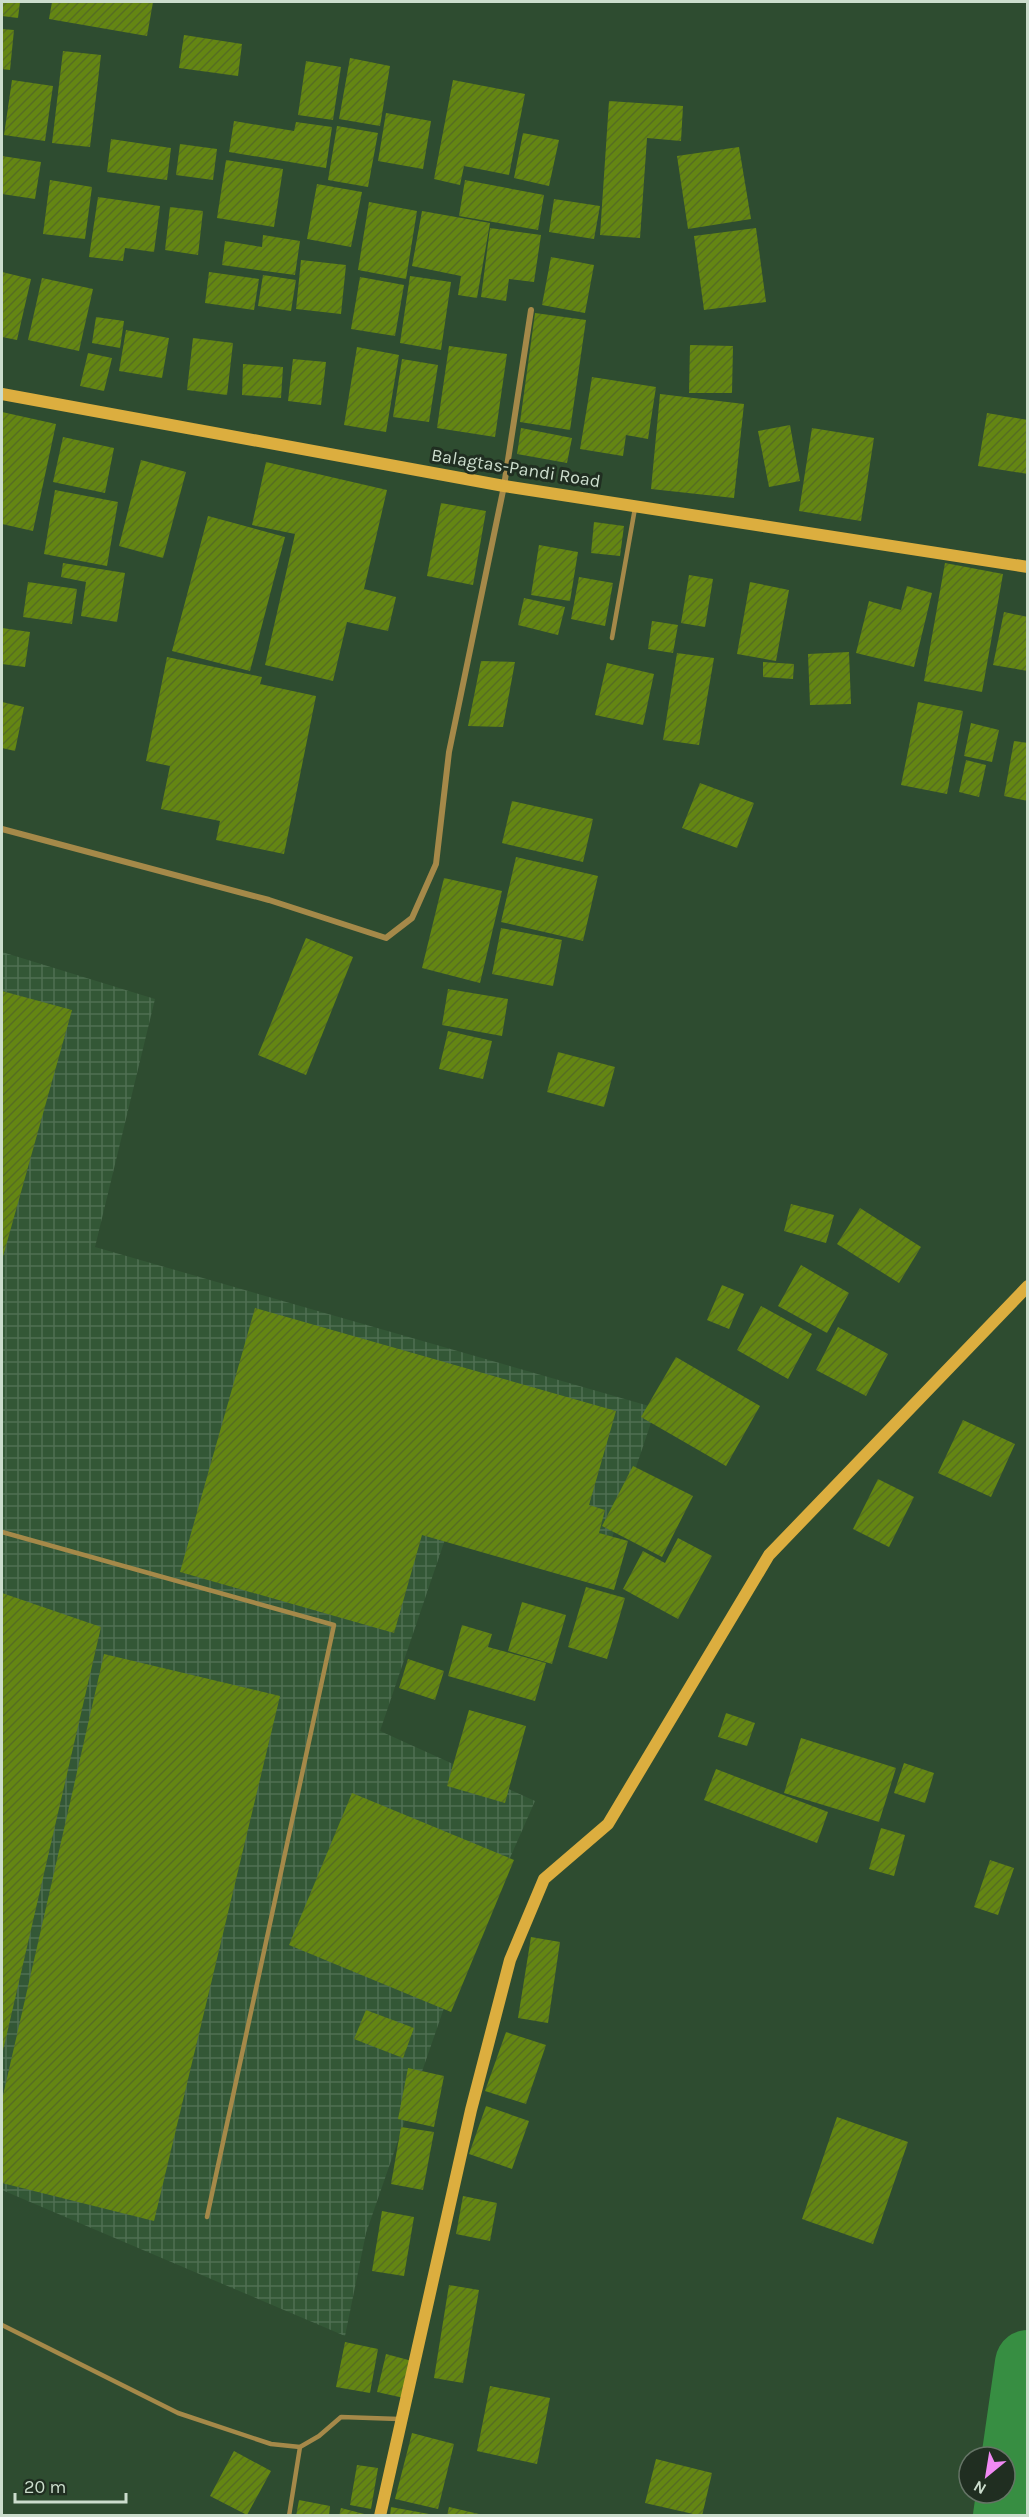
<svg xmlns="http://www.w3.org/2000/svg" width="1029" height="2517" viewBox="0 0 1029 2517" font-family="Karla,sans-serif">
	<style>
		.industrial { fill: url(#industrial-grid) }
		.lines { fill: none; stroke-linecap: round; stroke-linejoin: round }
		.river { stroke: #378e42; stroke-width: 66 }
		.building { fill: url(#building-hatch) }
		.lane { stroke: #a58949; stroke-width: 4.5 }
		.street { stroke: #a58949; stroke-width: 6 }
		.secondary { stroke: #dcae3f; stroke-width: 12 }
		.labels { text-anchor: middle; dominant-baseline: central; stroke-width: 6; stroke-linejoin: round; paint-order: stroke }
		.street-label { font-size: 18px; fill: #ccddcd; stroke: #202e21 }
	</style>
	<defs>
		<pattern id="industrial-grid" width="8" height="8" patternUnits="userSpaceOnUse" patternTransform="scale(1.5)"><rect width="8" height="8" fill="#335736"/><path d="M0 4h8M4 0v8" fill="none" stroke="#4f6f52"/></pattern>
		<pattern id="building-hatch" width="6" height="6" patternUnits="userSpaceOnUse" patternTransform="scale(1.5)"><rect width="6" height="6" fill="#648613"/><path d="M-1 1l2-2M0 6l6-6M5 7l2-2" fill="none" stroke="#566e22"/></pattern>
	</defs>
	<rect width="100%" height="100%" fill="#2e4c30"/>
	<path class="industrial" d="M2 952 155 999 95 1247 656 1408 610 1544 454 1513 380 1731 535 1801 444 2008 366 2233 345 2336 2 2190Z"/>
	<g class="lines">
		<path class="river" d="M1006 2516 1028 2363"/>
	</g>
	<g class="building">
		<path d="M2 2H20L18 18 2 16Z"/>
		<path d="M52 2H153L147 36 49 19Z"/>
		<path d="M2 29 14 30 10 70 2 69Z"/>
		<path d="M184 35 242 44 238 76 179 68Z"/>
		<path d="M63 51 101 55 90 147 52 143Z"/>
		<path d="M350 58 390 66 380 126 339 119Z"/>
		<path d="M306 61 341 67 333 120 298 115Z"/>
		<path d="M12 80 53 86 45 141 4 135Z"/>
		<path d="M453 80 525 94 509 175 464 166 460 185 434 179Z"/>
		<path d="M609 101 683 106 681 141 647 138 640 238 600 235Z"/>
		<path d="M386 113 431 121 423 169 378 161Z"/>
		<path d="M234 121 294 131 296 122 332 127 326 168 229 152Z"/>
		<path d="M337 126 378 133 368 187 328 180Z"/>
		<path d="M523 133 559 140 549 186 514 178Z"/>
		<path d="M111 139 171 148 167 180 107 172Z"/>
		<path d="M180 144 217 149 213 180 176 175Z"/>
		<path d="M739 147 751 219 688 229 677 156Z"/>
		<path d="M2 156 41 162 35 199 2 194Z"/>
		<path d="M226 160 283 169 274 227 217 218Z"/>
		<path d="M50 180 92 187 85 239 43 234Z"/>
		<path d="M465 180 544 195 538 230 459 216Z"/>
		<path d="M317 184 362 192 351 247 307 239Z"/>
		<path d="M98 197 160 206 154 252 125 248 123 261 89 257Z"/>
		<path d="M554 199 600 206 594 239 549 232Z"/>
		<path d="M369 202 417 211 406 279 358 270Z"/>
		<path d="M170 207 203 211 198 255 165 250Z"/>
		<path d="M422 211 490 223 477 298 458 295 461 276 412 266Z"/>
		<path d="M490 228 541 235 534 282 509 279 506 301 481 297Z"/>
		<path d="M756 228 766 302 704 310 694 236Z"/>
		<path d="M263 235 300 241 295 275 222 265 225 241 262 247Z"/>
		<path d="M551 257 594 265 585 313 542 305Z"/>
		<path d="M301 260 346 265 341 314 296 309Z"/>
		<path d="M2 272 31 279 17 340 2 337Z"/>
		<path d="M209 272 259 279 254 310 205 303Z"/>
		<path d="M263 275 296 280 291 311 258 306Z"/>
		<path d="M410 276 451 282 441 350 400 343Z"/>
		<path d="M360 277 404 285 395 336 351 329Z"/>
		<path d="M42 278 93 289 79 351 28 340Z"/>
		<path d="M535 313 586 320 570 430 520 422Z"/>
		<path d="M96 317 124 321 120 348 92 343Z"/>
		<path d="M126 330 169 338 162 378 119 371Z"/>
		<path d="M193 338 233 343 227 395 187 390Z"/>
		<path d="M690 345 733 346 732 393H689Z"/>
		<path d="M449 346 507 354 495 437 437 428Z"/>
		<path d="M357 347 399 355 386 432 344 425Z"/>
		<path d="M88 353 112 358 104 391 80 386Z"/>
		<path d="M293 359 326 362 321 405 288 401Z"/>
		<path d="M402 359 438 365 429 422 393 417Z"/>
		<path d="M243 364 283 367 281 398 242 395Z"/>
		<path d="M592 377 656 387 648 439 626 435 623 456 580 449Z"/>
		<path d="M660 394 744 404 734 498 651 489Z"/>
		<path d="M2 412 56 424 33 531 2 524Z"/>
		<path d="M987 413 1028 420V474L978 466Z"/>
		<path d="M790 425 800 481 769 487 758 431Z"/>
		<path d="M521 428 572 438 567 463 517 454Z"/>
		<path d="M812 428 874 438 861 521 799 511Z"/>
		<path d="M63 437 114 448 105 493 53 482Z"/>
		<path d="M141 460 186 472 163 558 119 546Z"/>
		<path d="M266 462 387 490 364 589 396 597 388 631 347 622 333 681 265 665 295 534 252 525Z"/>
		<path d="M55 490 118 502 107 566 44 554Z"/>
		<path d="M441 503 486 511 473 585 427 576Z"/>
		<path d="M208 516 285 537 250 671 172 651Z"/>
		<path d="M594 522 624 526 620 556 591 553Z"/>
		<path d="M539 545 578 552 570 601 531 595Z"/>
		<path d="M63 563 125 573 117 622 81 616 86 582 61 577Z"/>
		<path d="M945 563 1003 574 982 692 924 681Z"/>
		<path d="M689 575 713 579 705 627 681 623Z"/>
		<path d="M579 577 613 583 605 626 571 619Z"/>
		<path d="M28 582 77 589 72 624 23 617Z"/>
		<path d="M750 582 789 590 776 661 737 654Z"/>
		<path d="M907 586 932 593 914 667 856 653 869 601 901 610Z"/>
		<path d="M524 598 565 607 558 635 518 625Z"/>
		<path d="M1004 612 1028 617V671L993 665Z"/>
		<path d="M652 621 678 625 673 653 648 649Z"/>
		<path d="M2 628 30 632 25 667 2 664Z"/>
		<path d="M849 652 851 704 810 705 808 654Z"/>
		<path d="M677 653 714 658 699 745 663 740Z"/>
		<path d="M167 657 262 677 260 684 316 696 284 854 216 840 220 821 161 809 170 766 146 761Z"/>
		<path d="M481 661 515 662 503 727 468 726Z"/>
		<path d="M763 662 794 664 793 679 763 677Z"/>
		<path d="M607 663 654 674 643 725 595 715Z"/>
		<path d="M2 702 24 707 15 751 2 748Z"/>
		<path d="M918 702 963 711 947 794 901 785Z"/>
		<path d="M971 723 999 730 992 762 964 756Z"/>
		<path d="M1014 741 1028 743V801L1004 796Z"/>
		<path d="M966 760 986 765 979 797 959 792Z"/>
		<path d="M700 783 754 803 737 848 682 828Z"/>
		<path d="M512 801 593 819 583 862 502 843Z"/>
		<path d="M516 857 598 876 583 941 501 922Z"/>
		<path d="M444 878 502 891 480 983 422 968Z"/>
		<path d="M501 928 562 940 553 986 492 974Z"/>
		<path d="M306 938 353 957 306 1075 258 1055Z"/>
		<path d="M448 989 508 999 502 1036 442 1025Z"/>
		<path d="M2 991 72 1010 2 1260Z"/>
		<path d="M448 1031 492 1041 483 1079 439 1069Z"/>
		<path d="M558 1052 615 1067 604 1107 547 1092Z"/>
		<path d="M791 1204 834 1215 826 1243 784 1231Z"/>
		<path d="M860 1208 921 1247 899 1283 837 1244Z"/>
		<path d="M801 1265 849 1293 827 1333 778 1306Z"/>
		<path d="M722 1285 744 1294 729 1329 707 1320Z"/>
		<path d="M761 1306 812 1334 788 1379 737 1350Z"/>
		<path d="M255 1308 616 1411 589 1505 605 1510 599 1533 628 1541 614 1590 422 1535 394 1633 180 1572Z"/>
		<path d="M838 1327 888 1354 866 1396 816 1370Z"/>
		<path d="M676 1357 760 1406 726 1466 641 1417Z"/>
		<path d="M963 1420 1015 1444 991 1497 938 1473Z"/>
		<path d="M633 1466 693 1496 662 1557 602 1526Z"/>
		<path d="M878 1479 914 1497 889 1547 853 1529Z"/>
		<path d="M678 1538 712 1556 678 1619 623 1589 643 1551 665 1563Z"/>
		<path d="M586 1587 625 1598 607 1659 568 1647Z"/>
		<path d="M2 1593 101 1627 2 2055Z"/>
		<path d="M522 1602 566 1615 552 1664 508 1651Z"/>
		<path d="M462 1625 492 1634 488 1647 546 1663 535 1701 448 1676Z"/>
		<path d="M104 1654 280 1696 154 2221 2 2183V2100Z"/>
		<path d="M408 1659 444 1671 435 1700 399 1688Z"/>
		<path d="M469 1710 526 1726 505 1803 447 1786Z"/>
		<path d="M726 1713 755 1723 747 1746 718 1737Z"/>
		<path d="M801 1738 896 1768 879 1822 784 1793Z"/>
		<path d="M904 1763 934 1773 925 1803 894 1793Z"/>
		<path d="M716 1769 828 1812 817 1843 704 1800Z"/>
		<path d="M352 1793 514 1860 451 2012 289 1945Z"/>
		<path d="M881 1828 905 1835 894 1876 869 1869Z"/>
		<path d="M990 1860 1014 1868 998 1915 974 1907Z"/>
		<path d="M531 1937 560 1942 548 2023 518 2018Z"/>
		<path d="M366 2010 414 2028 403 2058 354 2039Z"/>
		<path d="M506 2032 546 2045 526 2104 485 2091Z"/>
		<path d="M408 2068 444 2076 434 2127 398 2119Z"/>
		<path d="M486 2106 529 2121 512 2169 469 2154Z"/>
		<path d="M837 2117 908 2142 873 2244 802 2219Z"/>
		<path d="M401 2127 434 2132 423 2190 391 2184Z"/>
		<path d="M463 2196 497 2203 490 2241 456 2234Z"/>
		<path d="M382 2211 414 2217 404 2276 372 2271Z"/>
		<path d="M449 2285 479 2290 463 2383 434 2378Z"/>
		<path d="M345 2342 378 2349 370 2393 336 2387Z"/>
		<path d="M386 2354 412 2361 404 2398 377 2392Z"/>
		<path d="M490 2386 550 2398 537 2464 477 2451Z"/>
		<path d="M412 2433 454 2444 438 2509 395 2499Z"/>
		<path d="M234 2451 271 2471 247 2515 210 2496Z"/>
		<path d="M656 2459 712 2473 702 2516 645 2503Z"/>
		<path d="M357 2465 378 2468 371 2509 350 2505Z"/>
		<path d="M299 2500 330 2506 329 2516H296Z"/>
		<path d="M391 2507 429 2514V2516H390Z"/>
		<path d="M449 2507 483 2515 482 2516H447Z"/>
		<path d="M341 2508 368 2515V2516H339Z"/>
	</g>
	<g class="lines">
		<g class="lane">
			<path d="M612 638 635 508"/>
			<path d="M2 1532 334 1625 207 2217"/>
			<path d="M2 2325 178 2413 271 2444 300 2447 319 2436 341 2417 399 2419"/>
			<path d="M289 2516 300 2447"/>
		</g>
		<path class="street" d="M2 829 269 900 386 938 412 918 436 864 449 752 504 486 531 310"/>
		<g class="secondary">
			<path d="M2 394 504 486 1028 567"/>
			<path d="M380 2516 471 2110 510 1960 544 1879 608 1824 769 1555 1028 1286"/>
		</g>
	</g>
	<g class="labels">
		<g class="street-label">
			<text transform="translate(516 468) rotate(9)">Balagtas-Pandi Road</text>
		</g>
	</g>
	<rect width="1029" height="2517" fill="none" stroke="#ccddcd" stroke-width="6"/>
	<g transform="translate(987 2475) rotate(210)"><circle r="28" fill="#202e21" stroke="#657466" stroke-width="1.5"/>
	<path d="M0-4.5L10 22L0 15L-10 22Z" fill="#f18af4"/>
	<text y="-9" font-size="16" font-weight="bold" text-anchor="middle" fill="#ccddcd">N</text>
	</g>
	<path d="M15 2493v9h111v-9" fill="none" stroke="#ccddcd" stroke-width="3"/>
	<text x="24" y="2493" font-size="18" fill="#ccddcd" stroke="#202e21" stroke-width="4.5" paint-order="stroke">20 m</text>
</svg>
